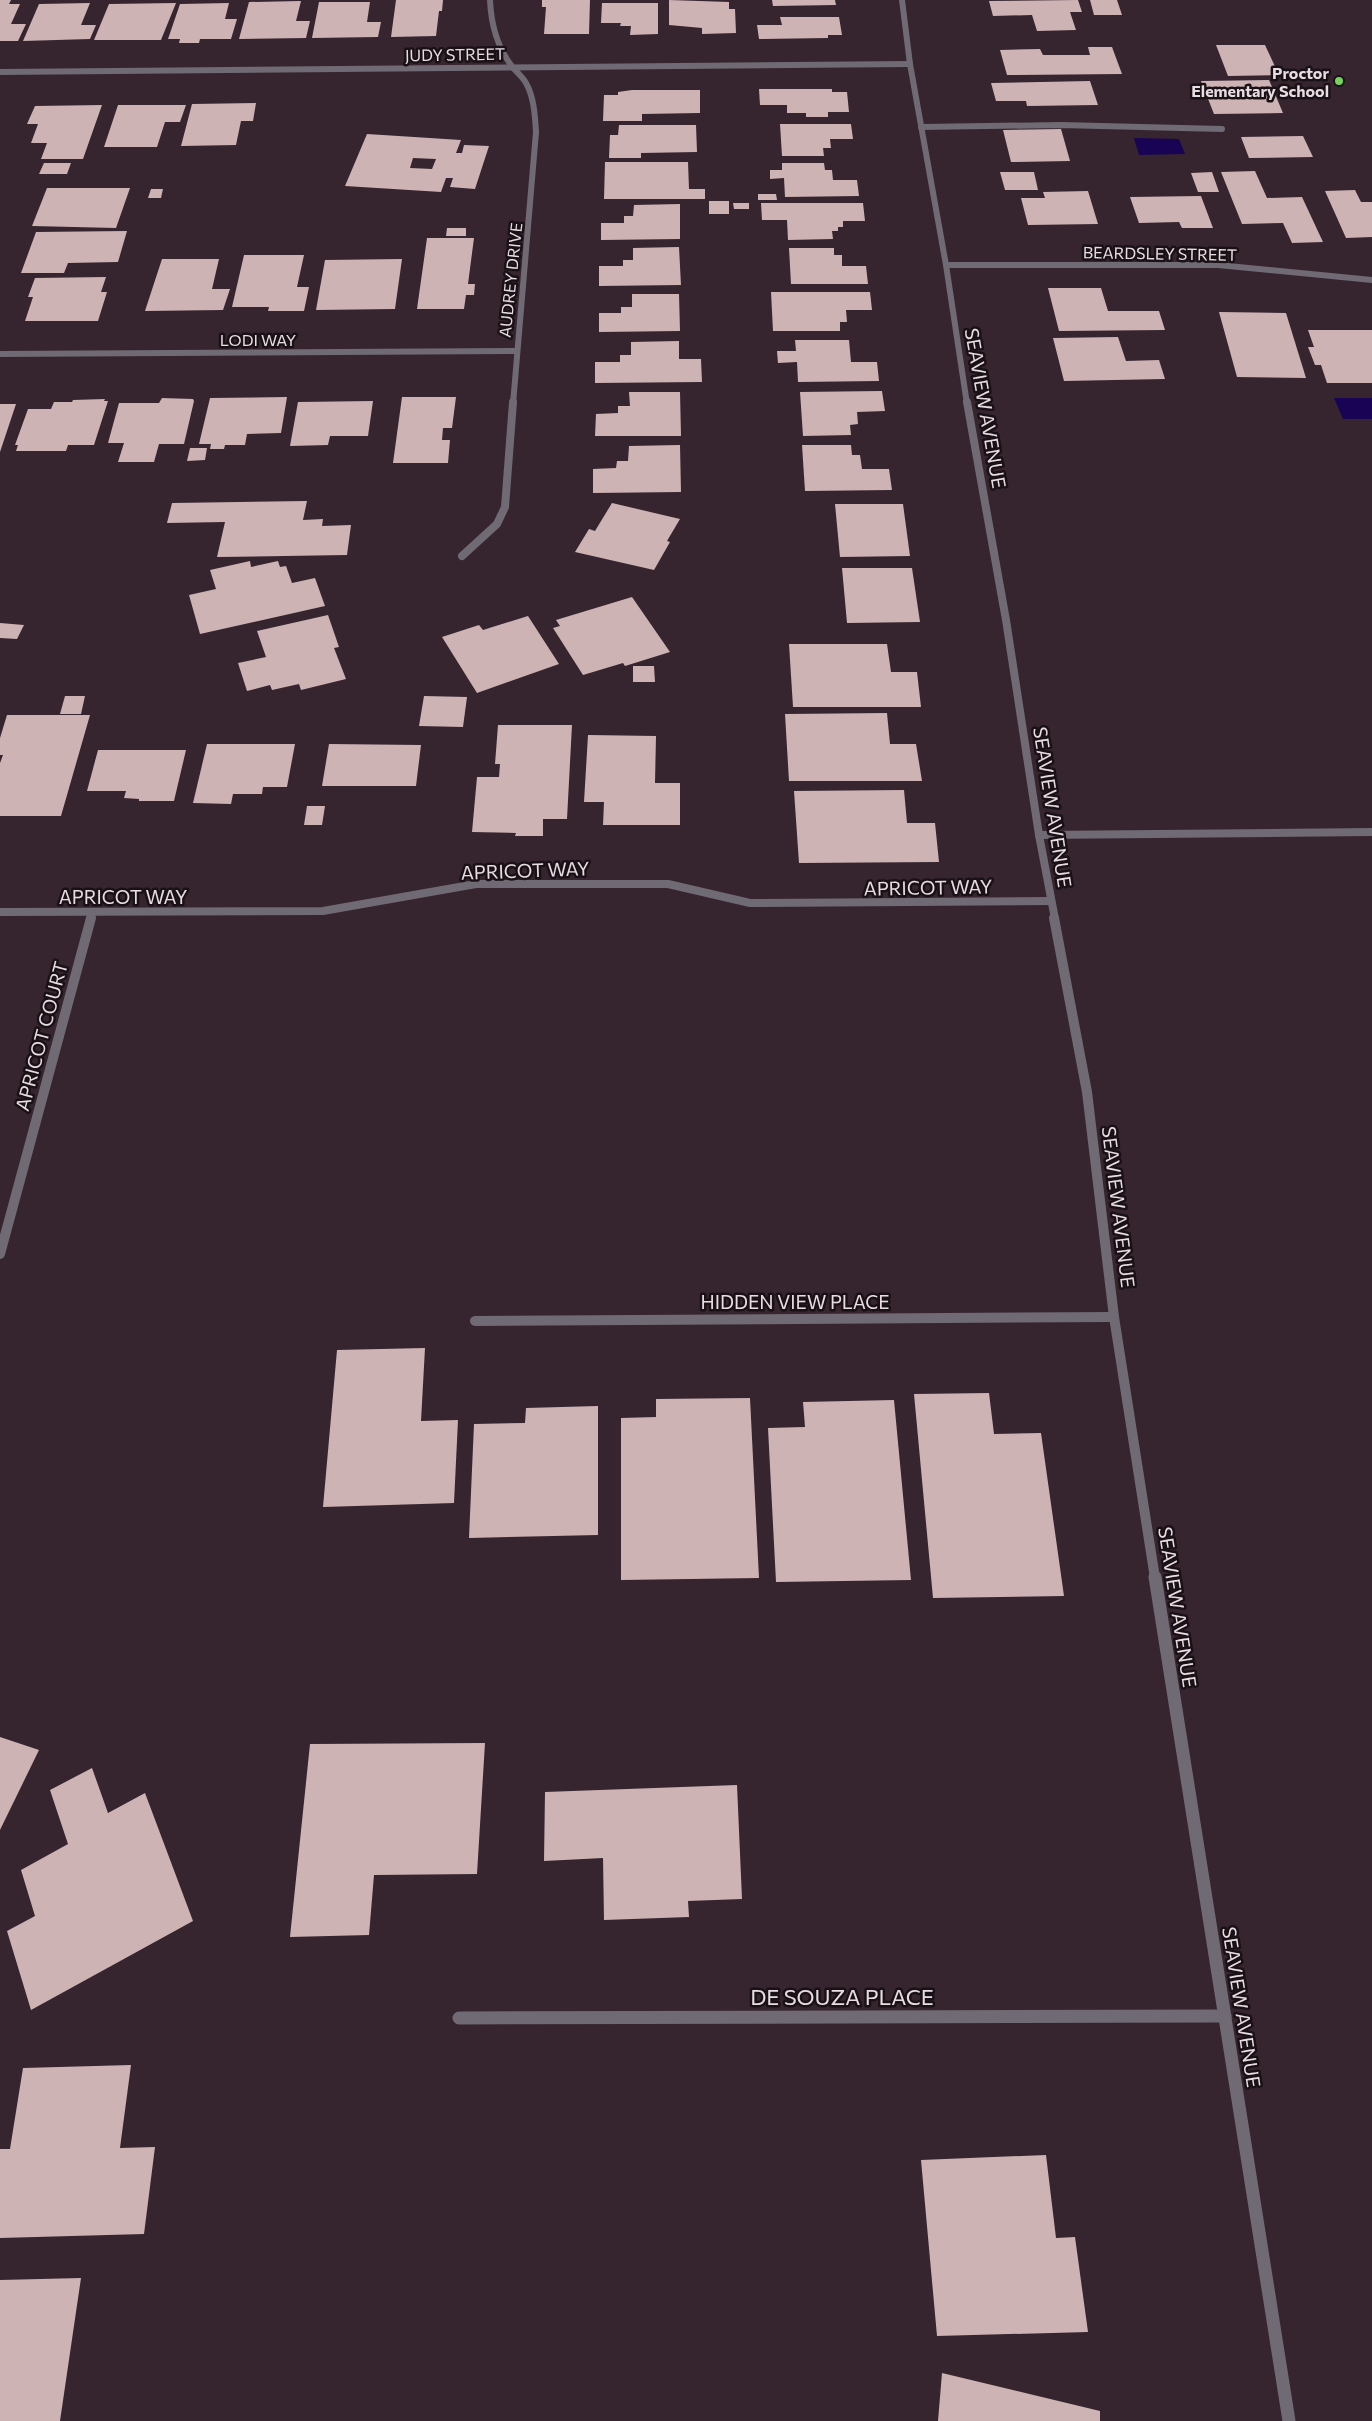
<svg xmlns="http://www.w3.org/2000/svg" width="1372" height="2421" viewBox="0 0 1372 2421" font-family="Commissioner,sans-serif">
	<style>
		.water { fill: #180355 }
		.building { fill: #ceb3b5; fill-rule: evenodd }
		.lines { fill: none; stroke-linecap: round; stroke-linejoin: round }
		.lane { stroke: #6f6a73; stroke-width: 6 }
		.street-far3 { stroke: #6f6a73; stroke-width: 6 }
		.street-far2 { stroke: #6f6a73; stroke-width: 8 }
		.street-far1 { stroke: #6f6a73; stroke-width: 10 }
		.street { stroke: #6f6a73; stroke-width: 13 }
		.poi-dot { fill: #77d259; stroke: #191115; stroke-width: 2 }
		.labels { text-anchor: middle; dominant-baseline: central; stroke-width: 5; stroke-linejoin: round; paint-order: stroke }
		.far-street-label { font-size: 16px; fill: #e7dce2; stroke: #191115 }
		.far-poi-label { font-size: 16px; font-weight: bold; fill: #e7dce2; stroke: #191115; text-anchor: end }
		.street-label { font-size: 19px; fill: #e7dce2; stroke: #191115 }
		.near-street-label { font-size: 22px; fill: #e7dce2; stroke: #191115 }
	</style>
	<rect width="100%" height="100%" fill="#36252f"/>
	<g class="water">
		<path d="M1134 138 1179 139 1185 154 1139 155Z"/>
		<path d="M1334 398H1372V419H1343Z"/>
	</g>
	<g class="building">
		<path d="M0 0H11L9 4H20L11 24H26L18 41H0Z"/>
		<path d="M396 0H443L442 11H439L436 36 391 37Z"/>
		<path d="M542 0H590L589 34H544L546 7H542Z"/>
		<path d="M669 0 729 2V9H735L736 33 702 34V28L669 25Z"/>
		<path d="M772 0H835L836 5 773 6Z"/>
		<path d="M1078 0 1082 12H1070L1076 30 1037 31 1032 15 993 16 989 1Z"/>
		<path d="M1090 0H1117L1122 15H1094Z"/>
		<path d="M301 1 296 21H310L306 38 239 39 249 2Z"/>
		<path d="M319 2H370L367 22H381L378 37 312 38Z"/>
		<path d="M90 3 81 25H96L90 39 23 41 39 4Z"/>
		<path d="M176 3 161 40H94L109 4Z"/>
		<path d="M229 3 225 19H237L231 39H200L199 43H179L180 39H168L180 4Z"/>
		<path d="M602 3H658V34L630 35 631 26H620L621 23H601Z"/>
		<path d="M780 17H839L842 35H828V38L759 39 757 25H782Z"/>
		<path d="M1216 45H1265L1279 75 1228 76Z"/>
		<path d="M1088 47H1112L1122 74 1007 75 1000 50 1040 49 1043 55H1090Z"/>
		<path d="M1269 80 1283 113 1214 114 1201 81Z"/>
		<path d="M1090 81 1098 105 1027 106 1026 101H996L991 83Z"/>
		<path d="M759 89H832V92H847L849 112H828V117H806V113H787V105H760Z"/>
		<path d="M632 90H700V113L642 114V121H603L604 95H618V92Z"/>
		<path d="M256 103 253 121H241L236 145 181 146 192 104Z"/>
		<path d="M102 105 83 159H41L47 143H31L38 124H27L35 106Z"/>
		<path d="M118 105H186L180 122H165L157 147H104Z"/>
		<path d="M780 124H851L853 139H830L831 148H823L824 156H782Z"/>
		<path d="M619 125H696L697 152 641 153V158H609L610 135H618Z"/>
		<path d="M1061 129 1070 161 1011 162 1003 130Z"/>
		<path d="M367 134 461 140 456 153H462L464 145 489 146 475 189 450 187 453 178H446L441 192 345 186ZM413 158 436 159 432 169 410 168Z"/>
		<path d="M1303 136 1313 157 1249 158 1241 137Z"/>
		<path d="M605 162H688L689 189H705V199H604Z"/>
		<path d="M44 163H71L67 174H39Z"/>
		<path d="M782 163H824L825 170H832L833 180H857L859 196 785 197 784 178 770 179V170H782Z"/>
		<path d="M1255 171 1267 198 1302 197 1323 242 1292 243 1283 223 1242 224 1221 172Z"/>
		<path d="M1000 172H1034L1038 190H1005Z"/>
		<path d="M1212 172 1219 192H1198L1191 173Z"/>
		<path d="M47 188H130L116 228 32 226Z"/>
		<path d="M151 189H163L161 198H148Z"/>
		<path d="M1355 190 1361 202H1372V237L1346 238 1325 191Z"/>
		<path d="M1088 191 1098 224 1028 225 1021 198H1045L1043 192Z"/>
		<path d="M758 194H776L777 200H758Z"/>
		<path d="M1201 196 1213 228H1182L1179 222 1139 223 1130 197Z"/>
		<rect x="709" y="201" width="20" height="13"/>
		<path d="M733 203H749V209H734Z"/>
		<path d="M761 203H863L865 221H843V227H838V231H832L833 239 788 240 787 220H762Z"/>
		<path d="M680 204V239L601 240V223H624V216H633L634 205Z"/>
		<path d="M447 228H466V236H446Z"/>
		<path d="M127 231 118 262 68 263 64 273H21L36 232Z"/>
		<path d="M427 238H474L468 284H475L474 295H466L464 309H417Z"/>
		<path d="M679 247 681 285 599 286V266H623V260H633V248Z"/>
		<path d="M789 248H834V255H842V266H866L868 284H791Z"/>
		<path d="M244 255H304L297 287H309L304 311H268L269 307H232Z"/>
		<path d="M162 259H219L212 289H230L223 310 145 311Z"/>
		<path d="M402 259 395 309 316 310 325 260Z"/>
		<path d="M106 277 101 292H107L98 321H25L33 297H28L35 278Z"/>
		<path d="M1048 288H1101L1108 311H1159L1165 330 1059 331Z"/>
		<path d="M771 292H870L872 310H846L847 322H840V331H773Z"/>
		<path d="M632 294H679L680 331 599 332V313H621V307H632Z"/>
		<path d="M1219 312 1286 313 1306 378 1237 377Z"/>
		<path d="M1308 330H1372V383H1327L1321 365H1315L1308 347H1314Z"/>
		<path d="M1118 337 1126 361 1159 360 1165 379 1064 381 1053 338Z"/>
		<path d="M795 340H849L851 362H877L879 381 798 382 797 362 778 363 777 351H796Z"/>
		<path d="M679 341V359H701L702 382 595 383V362H620V355H631V342Z"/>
		<path d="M882 391 885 411 857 412 858 424 850 425 851 435 803 436 800 392Z"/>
		<path d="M629 392H680L681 436H595L596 414 618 413V406H630Z"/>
		<path d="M287 397 281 433 247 434 245 445H225L224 449H210L211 444H199L210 398Z"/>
		<path d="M402 397H456L452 428H443L442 440H450L448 463H393Z"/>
		<path d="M162 398 193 399 194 401 184 444H159L154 462H118L124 443H108L119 403H159Z"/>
		<path d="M105 399 104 401H108L94 445H68L66 451H16L18 445H15L28 409H51L54 402H72L73 400Z"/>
		<path d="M373 401 368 436H330L328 445 290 446 298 402Z"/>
		<path d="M0 404H16L0 452Z"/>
		<path d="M680 445 681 492 593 493V469L616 468 617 461H628L629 446Z"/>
		<path d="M802 445H851L852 455H860L862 469H889L892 490 805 491Z"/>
		<path d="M190 448H207L205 460 187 461Z"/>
		<path d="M307 501 303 520 323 519 322 526 351 525 347 555 217 557 225 522 167 523 172 503Z"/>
		<path d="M612 503 680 519 667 541 670 542 654 570 575 552 589 529 595 531Z"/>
		<path d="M835 504H903L910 556 840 557Z"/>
		<path d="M250 561 251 567 278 561 280 567 286 566 292 583 315 578 325 606 200 634 189 595 216 589 210 570Z"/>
		<path d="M842 568H912L920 622 847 623Z"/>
		<path d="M632 597 670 652 625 666 623 663 583 675 553 628 560 626 556 620Z"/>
		<path d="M328 615 339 647 334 648 346 679 301 690 299 684 272 690 270 685 247 691 238 663 266 657 257 631Z"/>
		<path d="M528 616 559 664 477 693 442 637 479 625 483 630Z"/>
		<path d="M0 623 24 625 17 639 0 638Z"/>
		<path d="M789 644H887L891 672H917L921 707H793Z"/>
		<path d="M633 666H654L655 682H633Z"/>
		<path d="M65 696H85L81 714H60Z"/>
		<path d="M424 696 467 697 463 727 419 726Z"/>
		<path d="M887 713 890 744H916L922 781H789L785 714Z"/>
		<path d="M7 715H90L61 816H0V763L3 755H0V738Z"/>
		<path d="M498 725H572L567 819H543V836H515L516 833 472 832 477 777H499L500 764H495Z"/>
		<path d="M588 735 656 736 655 783H680V825H603L604 802H584Z"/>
		<path d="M207 744H295L287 787H263L262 794H233L231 804 193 803Z"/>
		<path d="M329 744 421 745 416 786H322Z"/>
		<path d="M98 750H186L174 801H139V799L124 798 126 791H87Z"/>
		<path d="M904 790 907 823H935L939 862 799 863 794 791Z"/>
		<path d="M307 806H325L322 825H304Z"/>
		<path d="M425 1348 421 1421 458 1420 454 1503 323 1507 337 1350Z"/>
		<path d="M989 1393 994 1434 1041 1433 1064 1596 933 1598 914 1394Z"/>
		<path d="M750 1398 759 1578 621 1580V1418L656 1417V1399Z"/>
		<path d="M894 1400 911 1580 776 1582 768 1428 805 1427 803 1402Z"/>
		<path d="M598 1406V1535L469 1538 474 1424 525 1423 526 1408Z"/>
		<path d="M0 1737 39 1750 0 1830Z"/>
		<path d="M485 1743 477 1874 374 1875 369 1935 290 1937 310 1744Z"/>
		<path d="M92 1768 108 1813 145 1793 193 1921 31 2010 7 1931 35 1916 21 1870 68 1844 50 1790Z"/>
		<path d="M737 1785 742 1899 688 1901 689 1917 604 1920 603 1858 544 1861 545 1792Z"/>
		<path d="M131 2065 120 2148 155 2147 144 2234 0 2238V2149H10L23 2068Z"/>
		<path d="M1046 2155 1056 2238 1075 2237 1088 2332 937 2336 921 2160Z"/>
		<path d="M81 2278 60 2421H0V2280Z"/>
		<path d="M942 2373 1100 2411V2421H938Z"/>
	</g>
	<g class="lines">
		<path class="lane" d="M921 127 1061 125 1222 129"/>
		<g class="street-far3">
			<path d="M490 0C491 24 496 45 511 65 515 71 522 76 526 83 534 97 535 116 536 132L513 404"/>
			<path d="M902 0 910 64 946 265 967 404"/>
			<path d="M0 72 910 64"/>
			<path d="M946 265H1218L1372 280"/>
			<path d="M0 354 517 351"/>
		</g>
		<g class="street-far2">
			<path d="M967 402 1006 620 1039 835 1055 919"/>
			<path d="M462 556 497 524 505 507 513 402"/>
			<path d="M1039 835 1372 832"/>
			<path d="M0 912 323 911 476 884H668L750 903 1051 901"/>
			<path d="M90 919 92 913"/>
		</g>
		<g class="street-far1">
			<path d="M1054 918 1087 1092 1114 1317 1155 1578"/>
			<path d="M0 1254 91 918"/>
			<path d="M475 1321 1114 1317"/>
		</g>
		<g class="street">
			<path d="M1155 1577 1289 2421"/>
			<path d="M459 2018 1225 2016"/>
		</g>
	</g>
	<circle class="poi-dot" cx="1339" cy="81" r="5"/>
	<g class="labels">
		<g class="far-street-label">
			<text transform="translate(455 54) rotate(-1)">JUDY STREET</text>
			<text transform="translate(1160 253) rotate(1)">BEARDSLEY STREET</text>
			<text transform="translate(510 280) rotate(-84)">AUDREY DRIVE</text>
			<text x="258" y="339">LODI WAY</text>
		</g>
		<g class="far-poi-label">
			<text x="1329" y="72">Proctor<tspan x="1329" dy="18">Elementary School</tspan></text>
		</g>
		<g class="street-label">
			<text transform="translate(986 408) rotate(80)">SEAVIEW AVENUE</text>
			<text transform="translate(1053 807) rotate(81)">SEAVIEW AVENUE</text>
			<text transform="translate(525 870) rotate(-2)">APRICOT WAY</text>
			<text transform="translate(928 887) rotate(-1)">APRICOT WAY</text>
			<text x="123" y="896">APRICOT WAY</text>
			<text transform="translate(41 1036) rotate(-75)">APRICOT COURT</text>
			<text transform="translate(1119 1207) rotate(83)">SEAVIEW AVENUE</text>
			<text x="795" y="1301">HIDDEN VIEW PLACE</text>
			<text transform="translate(1178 1607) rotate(81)">SEAVIEW AVENUE</text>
			<text transform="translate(1242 2007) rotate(81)">SEAVIEW AVENUE</text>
		</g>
		<g class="near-street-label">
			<text x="842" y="1996">DE SOUZA PLACE</text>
		</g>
	</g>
</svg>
